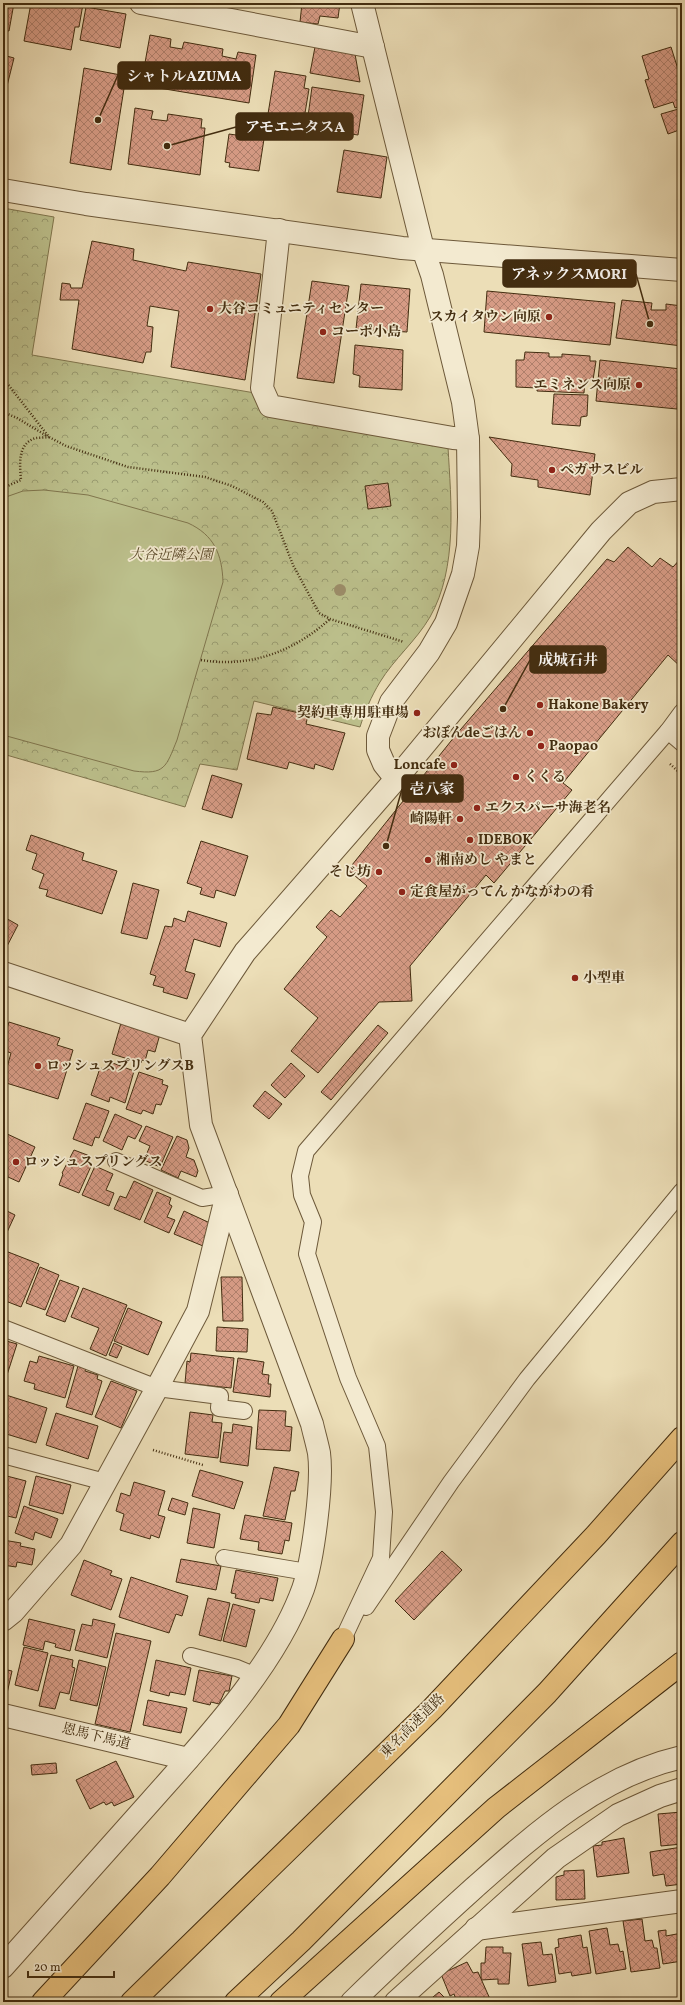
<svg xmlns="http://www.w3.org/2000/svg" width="685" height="2005" viewBox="0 0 685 2005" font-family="Vollkorn,'Noto Serif JP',serif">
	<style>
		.park { fill: url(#park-crowns); stroke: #80764e }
		.pitch { fill: #bcc08c; stroke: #80764e }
		.building { fill: url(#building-cross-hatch); stroke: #432d10 }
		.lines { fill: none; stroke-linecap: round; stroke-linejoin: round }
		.service-casing { stroke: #6d593a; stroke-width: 18 }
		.minor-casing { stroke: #6d593a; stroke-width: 24 }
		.motorway-casing { stroke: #432d10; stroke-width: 24 }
		.path { stroke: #432d10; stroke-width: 2.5; stroke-dasharray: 1 2; stroke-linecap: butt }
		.service { stroke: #f3ead0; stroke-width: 16 }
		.minor { stroke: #f3ead0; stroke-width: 22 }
		.motorway { stroke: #e6bf7c; stroke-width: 22 }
		.tree { fill: #9c8d69 }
		.poi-dot { fill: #8f2418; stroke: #f3ead0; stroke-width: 1.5 }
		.labels { text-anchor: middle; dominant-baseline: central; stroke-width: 3.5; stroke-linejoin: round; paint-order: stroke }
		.poi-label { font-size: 14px; font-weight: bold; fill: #432d10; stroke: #f3ead0; text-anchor: start }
		.park-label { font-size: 14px; font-style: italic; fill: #5b4a29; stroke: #f3ead0 }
		.street-label { font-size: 14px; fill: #432d10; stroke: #f3ead0 }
		.leader { fill: none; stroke: #432d10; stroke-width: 1.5 }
		.callout-dot { fill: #432d10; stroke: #f3ead0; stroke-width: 1.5 }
		.callout { fill: #432d10; stroke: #432d10; stroke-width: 1.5 }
		.callout-label { font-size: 15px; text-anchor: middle; font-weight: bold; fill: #fff }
	</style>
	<defs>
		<pattern id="park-crowns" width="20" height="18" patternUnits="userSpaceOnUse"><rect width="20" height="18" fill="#bcc08c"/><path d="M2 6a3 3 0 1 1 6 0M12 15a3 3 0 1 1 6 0" fill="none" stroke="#9a9c71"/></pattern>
		<pattern id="building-cross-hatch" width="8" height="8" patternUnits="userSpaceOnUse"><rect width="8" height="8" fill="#d69b85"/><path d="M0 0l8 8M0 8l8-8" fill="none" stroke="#af7f6b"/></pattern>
	</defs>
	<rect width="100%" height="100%" fill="#ecdeb7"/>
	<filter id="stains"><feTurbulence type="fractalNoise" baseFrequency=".005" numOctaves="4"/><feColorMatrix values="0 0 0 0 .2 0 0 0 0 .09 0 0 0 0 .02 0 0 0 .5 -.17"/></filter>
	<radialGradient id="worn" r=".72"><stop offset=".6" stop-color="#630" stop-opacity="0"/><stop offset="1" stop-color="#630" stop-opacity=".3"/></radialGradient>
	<path class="park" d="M3 208 54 217 32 355 255 393 448 447C451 501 458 568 430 617 416 641 394 659 380 682 371 697 365 711 360 727L254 701 237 770 200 764 185 807 3 754Z"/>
	<path class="pitch" d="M44 490 88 495 188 523C214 535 222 554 223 582L177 740C166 767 165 775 134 771L3 735V498L23 491Z"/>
	<g class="building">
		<path d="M3 3H14L9 31 3 30Z"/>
		<path d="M31 3 83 4 79 27H75L71 50 24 41Z"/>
		<path d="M302 3H340L338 18 320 16 318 24 300 22Z"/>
		<path d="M86 7 126 14 120 48 80 40Z"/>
		<path d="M150 35 171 39 170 47 182 49 184 42 223 49 222 56 236 59 238 52 256 55 249 103 141 85Z"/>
		<path d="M315 47 355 54 360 82 310 73Z"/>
		<path d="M671 47 682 82V105L675 108 673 102 654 108 645 80 649 79 642 56Z"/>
		<path d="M3 55 14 58 6 90H3Z"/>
		<path d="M84 68 126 76 111 170 70 163Z"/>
		<path d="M275 71 306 76 304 88 309 89 303 125 267 120Z"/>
		<path d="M312 87 364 95 358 135 338 132V136L306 131Z"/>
		<path d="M135 108 153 111 151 119 167 121 168 114 202 119 201 128H205L200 175 128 164Z"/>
		<path d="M682 108V129L668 134 661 114Z"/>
		<path d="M229 134 264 139 259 171 229 167 230 163 225 162Z"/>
		<path d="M344 150 387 157 381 198 337 192Z"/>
		<path d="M92 241 134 249 133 260 186 271 188 262 261 274 245 380 171 367 179 311 150 306 147 326 153 327 151 352H146L143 363 72 349 79 300H60L62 283 70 284 71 288H82Z"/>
		<path d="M312 281 349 286 334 383 297 378Z"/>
		<path d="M361 284 410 289 407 332 356 329Z"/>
		<path d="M487 291 615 303 610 345 484 332Z"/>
		<path d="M622 300 652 303 651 310H666V304L682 306V346L616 338Z"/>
		<path d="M355 345 403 350 402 390 359 387 360 376 353 374Z"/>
		<path d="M525 352 549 353V357H562V354L590 356V361H596L593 380H585L584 393 537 391V388L516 387V360H524Z"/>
		<path d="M600 360 681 369 677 409 596 401Z"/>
		<path d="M554 394 588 395 587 416 581 417 580 426 552 424Z"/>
		<path d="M489 437 595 454 590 495 538 487V480L511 476 512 464Z"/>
		<path d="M388 483 391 506 368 509 365 486Z"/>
		<path d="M628 547 652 567 660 558 673 567 682 557V668L668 655 563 783 572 790 494 883 486 875 410 966 412 1001 379 1002 318 1073 291 1051 318 1018 284 989 327 937 316 927 331 910 340 917 367 886 348 870 455 736 607 559 614 562Z"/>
		<path d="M273 707 308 715 306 724 345 733 333 770 315 764 314 769 289 762 287 769 247 759 257 713 271 715Z"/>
		<path d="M212 775 242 784 232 818 202 809Z"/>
		<path d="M31 835 84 853 82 860 117 871 102 914 46 896 48 890 39 888 44 874 32 869 37 854 26 850Z"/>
		<path d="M201 841 248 856 235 896 216 890 214 898 200 894 202 888 187 883Z"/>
		<path d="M133 883 159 890 147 939 121 933Z"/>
		<path d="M188 911 227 923 220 947 194 939 185 971 195 974 187 999 163 992 164 988 153 985 156 976 150 974 165 926 172 927 174 918 185 922Z"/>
		<path d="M4 917 18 925 5 950H3Z"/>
		<path d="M9 1022 60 1038 57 1045 73 1050 58 1099 3 1082 11 1053 3 1050V1042Z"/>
		<path d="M121 1023 160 1034 155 1052 148 1050 145 1061 142 1060 141 1063 112 1054Z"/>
		<path d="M378 1025 388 1033 331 1100 321 1092Z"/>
		<path d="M110 1062 134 1071 125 1103 110 1097 109 1102 91 1095 100 1068 108 1070Z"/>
		<path d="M291 1063 305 1076 285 1098 271 1085Z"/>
		<path d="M139 1072 163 1080 162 1084 168 1086 161 1105 156 1104 153 1114 143 1110 141 1114 126 1109Z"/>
		<path d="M265 1091 282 1104 269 1119 253 1106Z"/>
		<path d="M86 1103 109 1111 99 1138 95 1137 92 1146 73 1139Z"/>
		<path d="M115 1114 142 1126 135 1139 128 1136 122 1150 103 1141Z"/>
		<path d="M146 1126 173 1137 160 1167 144 1160 150 1146 139 1141Z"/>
		<path d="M3 1132 35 1147 19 1182 8 1177 5 1179 3 1178Z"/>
		<path d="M177 1136 187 1140 189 1148 186 1157 194 1160 198 1171 196 1177 181 1171 178 1178 161 1170Z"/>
		<path d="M74 1150 90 1156 88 1163 92 1164 79 1193 59 1185 63 1174 62 1173Z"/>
		<path d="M95 1166 113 1174 106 1190 114 1193 109 1206 82 1195Z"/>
		<path d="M134 1181 153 1190 140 1220 114 1209 120 1196 126 1198Z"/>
		<path d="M157 1192 171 1198 169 1204 172 1206 167 1217 175 1220 169 1233 144 1222Z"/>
		<path d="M3 1209 15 1215 3 1241Z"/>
		<path d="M184 1211 210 1223 204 1238 206 1239 203 1246 174 1234Z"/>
		<path d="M3 1250 39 1264 21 1307 3 1300Z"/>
		<path d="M40 1267 59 1275 45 1310 26 1303Z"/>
		<path d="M221 1277H242L243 1321H223Z"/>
		<path d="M60 1280 79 1287 65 1322 46 1315Z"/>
		<path d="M83 1288 127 1305 106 1356 90 1349 99 1328 71 1317Z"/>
		<path d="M128 1308 162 1322 148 1355 114 1341Z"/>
		<path d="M217 1327 248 1329 247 1352 216 1351Z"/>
		<path d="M3 1340 17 1344 7 1375 3 1373Z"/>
		<path d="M114 1343 122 1347 117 1358 109 1355Z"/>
		<path d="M191 1353 234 1358 231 1388 185 1383 187 1361 190 1362Z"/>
		<path d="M39 1356 74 1366 65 1398 34 1389 35 1384 24 1381 30 1361 37 1363Z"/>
		<path d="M238 1358 264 1362 262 1374 269 1375 268 1384H271L270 1397 233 1392Z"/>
		<path d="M78 1366 86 1368 85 1371 98 1375 97 1379 102 1381 92 1415 66 1407Z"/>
		<path d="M111 1381 137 1391 121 1428 95 1417Z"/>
		<path d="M6 1395 47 1408 36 1443 3 1433V1403Z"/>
		<path d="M259 1410 286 1411 285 1426 292 1427 290 1451 256 1449Z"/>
		<path d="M190 1412 213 1415 212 1422 222 1423 218 1458 185 1454Z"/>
		<path d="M56 1413 98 1426 88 1459 46 1445Z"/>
		<path d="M233 1424 252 1427 248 1466 220 1462 224 1432 232 1433Z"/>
		<path d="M274 1467 299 1472 295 1491H291L285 1520 263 1516Z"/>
		<path d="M200 1470 243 1482 234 1509 192 1496Z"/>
		<path d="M3 1475 26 1481 16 1518 3 1515Z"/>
		<path d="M36 1476 71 1485 63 1514 29 1505Z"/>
		<path d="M134 1482 165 1491 158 1515 165 1517 159 1538 151 1535 150 1539 120 1530 124 1514 116 1511 121 1493 130 1496Z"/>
		<path d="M172 1498 188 1503 185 1515 168 1510Z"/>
		<path d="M24 1506 58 1519 51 1538 35 1532 33 1540 15 1533Z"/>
		<path d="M193 1508 220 1514 214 1548 187 1543Z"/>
		<path d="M245 1515 292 1523 289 1541 285 1540 282 1554 258 1550 259 1542 240 1539Z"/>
		<path d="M3 1540 21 1543 20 1546 35 1549 32 1565 17 1562 16 1567 3 1565Z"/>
		<path d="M442 1551 462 1570 414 1620 395 1601Z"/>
		<path d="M181 1559 221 1566 216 1590 176 1582Z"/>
		<path d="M84 1560 112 1571 110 1575 122 1579 111 1610 71 1595Z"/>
		<path d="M236 1570 278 1578 273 1601 260 1598 259 1603 235 1598 236 1594 231 1593Z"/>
		<path d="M131 1577 188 1596 182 1616 176 1614 169 1633 119 1617Z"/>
		<path d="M208 1598 230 1603 221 1641 199 1635Z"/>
		<path d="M233 1604 255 1610 246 1647 223 1641Z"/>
		<path d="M29 1619 75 1630 70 1651 55 1647 56 1644 45 1641 43 1650 23 1645Z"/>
		<path d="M93 1619 115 1624 107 1658 75 1650 82 1624 92 1626Z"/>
		<path d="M116 1633 151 1641 130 1732 95 1724Z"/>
		<path d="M24 1647 48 1653 38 1691 15 1685Z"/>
		<path d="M51 1655 73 1660 72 1667 75 1668 69 1694 60 1692 55 1709 39 1706Z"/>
		<path d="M79 1660 106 1667 97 1706 70 1700Z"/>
		<path d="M156 1660 191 1668 185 1695 170 1692 169 1696 150 1691Z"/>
		<path d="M3 1669 12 1671 4 1707H3Z"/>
		<path d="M199 1670 232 1676 229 1691H225L219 1704 211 1702 210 1705 193 1701Z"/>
		<path d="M148 1700 187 1708 181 1733 143 1725Z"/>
		<path d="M116 1761 134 1797 114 1806 112 1802 106 1805 104 1802 90 1809 76 1780Z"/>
		<path d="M56 1763 57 1773 32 1775 31 1765Z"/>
		<path d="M682 1812V1844L661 1846 658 1814Z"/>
		<path d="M624 1838 629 1873 597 1877 593 1846 602 1845V1842Z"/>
		<path d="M682 1847V1884L666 1886 664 1874 653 1876 650 1852Z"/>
		<path d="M584 1870 585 1899 556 1900V1877L564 1875V1871Z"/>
		<path d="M642 1919 645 1941 652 1940 654 1948H657L660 1968 631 1972 623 1921Z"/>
		<path d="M607 1928 610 1945 618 1944 620 1952 623 1951 626 1969 596 1974 589 1931Z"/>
		<path d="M666 1930V1936L682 1933V1961L663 1964 658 1931Z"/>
		<path d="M581 1935 583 1948 587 1947 591 1973 572 1976 571 1972 559 1974 555 1948 559 1947 558 1939Z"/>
		<path d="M541 1942 543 1955 552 1954 556 1982 528 1986 522 1944Z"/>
		<path d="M486 1947H503V1953H511L509 1984H498V1979L481 1980V1963H485Z"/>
		<path d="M467 1962 473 1973 478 1972 490 1999 483 2002H457L454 1994 450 1996 441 1974Z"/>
		<path d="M439 1992 449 2002H427Z"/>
	</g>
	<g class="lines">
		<g class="service-casing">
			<g id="service">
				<path d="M668 731 682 743"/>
				<path d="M116 1161 202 1198 227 1194"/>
				<path d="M3 1328 157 1388 220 1396 219 1408 244 1411"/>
				<path d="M3 1455 105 1482"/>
				<path d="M224 1558 307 1572"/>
				<path d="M366 1607 451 1482 527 1379 682 1191"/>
				<path d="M343 1639 381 1558 384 1512 377 1446 348 1378 307 1254 313 1222 302 1195 300 1176 306 1151 668 731 682 712"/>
				<path d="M191 1656 237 1668 256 1676"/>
			</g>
		</g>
		<g class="minor-casing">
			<g id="minor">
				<path d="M141 3 373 47"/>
				<path d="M362 3 423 249 432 275 463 402 468 439 469 517 468 546 463 574 446 623 429 652 391 702 378 736V750L384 764 396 779"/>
				<path d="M3 190 86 204 402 248 682 270"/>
				<path d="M279 230 262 388 270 406 453 438 468 439"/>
				<path d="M3 973 190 1035"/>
				<path d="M3 1620 13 1612 71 1545 157 1388 198 1311 227 1194"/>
				<path d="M3 1715 188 1759"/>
				<path d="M476 1929 682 1901"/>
				<path d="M3 1967C52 1912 102 1856 151 1801 205 1740 275 1666 303 1589 313 1560 323 1483 319 1453 317 1443 314 1433 312 1424L201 1125 190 1035 245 952 396 779 601 531 629 503 653 492 682 489"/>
				<path d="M352 2002C392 1963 433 1925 474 1888 536 1833 599 1776 682 1757"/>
				<path d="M396 2002 556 1858 618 1815 660 1796 682 1789"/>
			</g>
		</g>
		<g class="motorway-casing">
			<g id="motorway">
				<path d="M43 2002 160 1876 289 1725 343 1639"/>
				<path d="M132 2002 432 1709 596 1535 682 1438"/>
				<path d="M236 2002 301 1941 547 1693 682 1543"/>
				<path d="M281 2002 496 1808 682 1663"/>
			</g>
		</g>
		<g class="path">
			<path d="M3 378 49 437 66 446 128 467 205 477 232 486 263 502 272 511 293 565 319 613 330 619 404 642"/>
			<path d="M3 412 17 418 47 436"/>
			<path d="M3 488 21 480C20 466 17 446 33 439 37 437 44 438 49 437"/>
			<path d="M201 660C250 668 293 652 330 619"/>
			<path d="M670 764 682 775"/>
			<path d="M153 1450 203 1465"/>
		</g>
		<use href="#service" class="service"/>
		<use href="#minor" class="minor"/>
		<use href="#motorway" class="motorway"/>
	</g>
	<circle class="tree" cx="340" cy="590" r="6"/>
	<g class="poi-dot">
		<circle cx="210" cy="309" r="4"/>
		<circle cx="549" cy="317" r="4"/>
		<circle cx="323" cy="332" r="4"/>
		<circle cx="639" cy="385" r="4"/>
		<circle cx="552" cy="470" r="4"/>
		<circle cx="540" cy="705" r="4"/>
		<circle cx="417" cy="713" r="4"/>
		<circle cx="530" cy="733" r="4"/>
		<circle cx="541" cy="746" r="4"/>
		<circle cx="454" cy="765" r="4"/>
		<circle cx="516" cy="777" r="4"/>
		<circle cx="477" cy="808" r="4"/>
		<circle cx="460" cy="819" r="4"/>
		<circle cx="470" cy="840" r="4"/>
		<circle cx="428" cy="860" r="4"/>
		<circle cx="379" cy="872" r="4"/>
		<circle cx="402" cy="892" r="4"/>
		<circle cx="575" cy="978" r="4"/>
		<circle cx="38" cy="1066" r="4"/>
		<circle cx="16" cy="1162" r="4"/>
	</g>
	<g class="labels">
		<g class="poi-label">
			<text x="218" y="309">大谷コミュニティセンター</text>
			<text x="541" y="317" text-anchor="end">スカイタウン向原</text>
			<text x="331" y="332">コーポ小島</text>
			<text x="631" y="385" text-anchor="end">エミネンス向原</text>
			<text x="560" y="470">ペガサスビル</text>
			<text x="548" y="705">Hakone Bakery</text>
			<text x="409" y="713" text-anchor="end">契約車専用駐車場</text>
			<text x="522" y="733" text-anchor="end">おぼんdeごはん</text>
			<text x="549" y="746">Paopao</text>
			<text x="446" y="765" text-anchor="end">Loncafe</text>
			<text x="524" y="777">くくる</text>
			<text x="485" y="808">エクスパーサ海老名</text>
			<text x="452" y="819" text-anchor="end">崎陽軒</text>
			<text x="478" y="840">IDEBOK</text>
			<text x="436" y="860">湘南めし やまと</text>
			<text x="371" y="872" text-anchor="end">そじ坊</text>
			<text x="410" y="892">定食屋がってん かながわの肴</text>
			<text x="583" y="978">小型車</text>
			<text x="46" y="1066">ロッシュスプリングスB</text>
			<text x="24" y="1162">ロッシュスプリングス</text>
		</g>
		<g class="park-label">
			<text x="171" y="555">大谷近隣公園</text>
		</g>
		<g class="street-label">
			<text transform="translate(413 1726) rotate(-45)">東名高速道路</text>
			<text transform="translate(96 1737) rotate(14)">恩馬下馬道</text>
		</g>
	</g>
	<path class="leader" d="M98 120L118 75M167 146L236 127M650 324L636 274M503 709L530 660M386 846L402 789"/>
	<g class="callout-dot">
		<circle cx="98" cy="120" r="4"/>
		<circle cx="167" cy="146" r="4"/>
		<circle cx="650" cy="324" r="4"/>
		<circle cx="503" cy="709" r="4"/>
		<circle cx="386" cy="846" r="4"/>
	</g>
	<g class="callout">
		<rect x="118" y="62" width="132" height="27" rx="4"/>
		<rect x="236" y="113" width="117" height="27" rx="4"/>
		<rect x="503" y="260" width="133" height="27" rx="4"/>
		<rect x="530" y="646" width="76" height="27" rx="4"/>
		<rect x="402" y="775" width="61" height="27" rx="4"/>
	</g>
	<g class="callout-label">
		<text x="184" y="81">シャトルAZUMA</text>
		<text x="295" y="132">アモエニタスA</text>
		<text x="569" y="279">アネックスMORI</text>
		<text x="568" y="665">成城石井</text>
		<text x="432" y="794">壱八家</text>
	</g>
	<rect width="685" height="2005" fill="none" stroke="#ecdeb7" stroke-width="16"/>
	<rect x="4" y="4" width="677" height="1997" fill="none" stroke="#432d10" stroke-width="2"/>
	<rect x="8" y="8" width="669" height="1989" fill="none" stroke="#432d10"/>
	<path d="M28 1971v6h86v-6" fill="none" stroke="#432d10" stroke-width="2"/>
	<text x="34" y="1971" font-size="12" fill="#432d10" stroke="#f3ead0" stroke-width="3" paint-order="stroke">20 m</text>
	<rect width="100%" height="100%" filter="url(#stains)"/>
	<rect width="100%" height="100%" fill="url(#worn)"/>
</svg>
